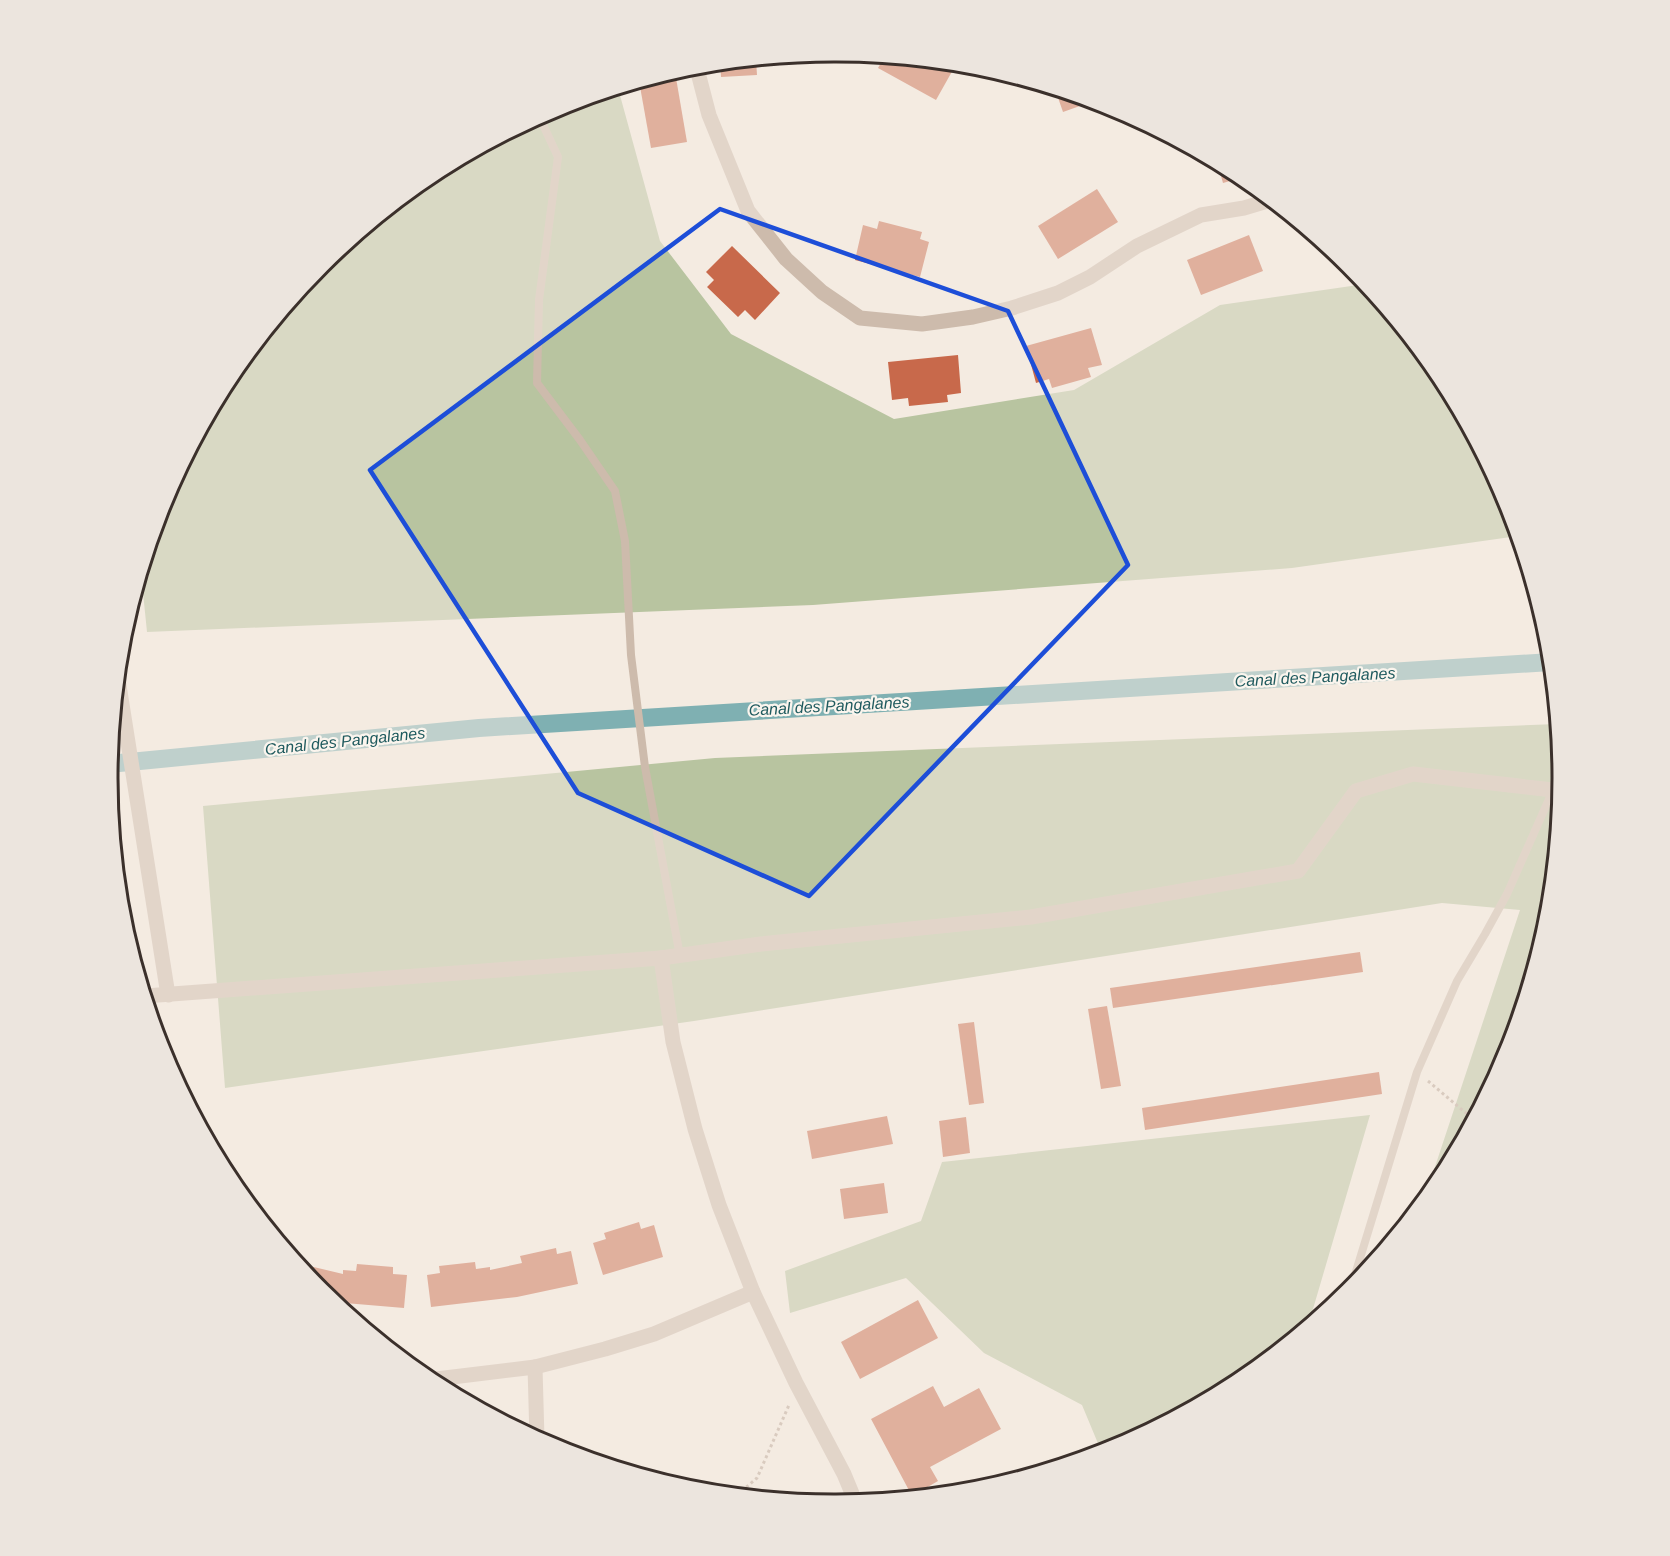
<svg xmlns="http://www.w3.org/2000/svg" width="1670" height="1556" viewBox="0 0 1670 1556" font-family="Arial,sans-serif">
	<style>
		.green { fill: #b8c4a0 }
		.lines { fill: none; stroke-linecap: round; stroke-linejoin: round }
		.canal { stroke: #7fb0b2; stroke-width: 18 }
		.building { fill: #c8694b }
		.path { stroke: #b9a596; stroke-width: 3; stroke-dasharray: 3 3; stroke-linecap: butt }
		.service { stroke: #cdbbac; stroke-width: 8 }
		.minor { stroke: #cdbbac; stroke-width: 15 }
		.marked { fill: none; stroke: #1d4ed8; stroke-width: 4.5; stroke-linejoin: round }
		.labels { text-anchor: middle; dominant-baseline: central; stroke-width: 4.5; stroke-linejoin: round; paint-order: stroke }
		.water-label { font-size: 16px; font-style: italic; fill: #1f5a5e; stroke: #fbf5ee }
		.rim { fill: none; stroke: #3b302b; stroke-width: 3 }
	</style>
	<rect width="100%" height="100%" fill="#f4ebe1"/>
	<g class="green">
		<path d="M618 88 660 241 731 334 894 419 1074 390 1220 305 1365 284 1440 374 1507 500 1518 536 1292 568 813 605 147 632 141 573 163 499 231 374 321 264 431 173 557 106Z"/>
		<path d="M1557 724 1562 778 1548 920 1507 1057 1439 1182 1424 1200 1520 910 1442 903 694 1021 225 1088 203 806 715 758Z"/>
		<path d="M1370 1115 1308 1326 1239 1383 1113 1450 1102 1453 1082 1405 984 1353 906 1278 790 1313 785 1271 921 1221 942 1162Z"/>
	</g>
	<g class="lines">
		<path class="canal" d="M109 764 479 728 1551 662"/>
	</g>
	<g class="building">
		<path d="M885 56 944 62 954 68 936 100 878 68Z"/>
		<path d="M756 59 757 75 721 77 720 62Z"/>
		<path d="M675 72 687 142 651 148 639 81Z"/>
		<path d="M1055 89 1075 95 1094 101 1063 112Z"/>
		<path d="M1217 162 1239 174 1244 177 1223 183Z"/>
		<path d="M1097 189 1118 222 1058 259 1038 226Z"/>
		<path d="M879 221 922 232 920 239 929 242 920 277 855 260 863 225 877 229Z"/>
		<path d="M1249 235 1263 271 1201 295 1187 260Z"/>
		<path d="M732 246 780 293 755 320 745 310 738 317 707 287 714 280 706 272Z"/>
		<path d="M1091 328 1102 365 1088 368 1091 377 1052 388 1049 379 1036 383 1026 346Z"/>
		<path d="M958 355 961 393 947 395 948 402 909 406 908 398 892 400 888 362Z"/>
		<path d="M1360 952 1363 972 1113 1008 1110 988Z"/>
		<path d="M1107 1006 1121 1086 1101 1089 1088 1009Z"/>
		<path d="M974 1022 984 1103 969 1105 958 1024Z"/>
		<path d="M1379 1072 1382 1094 1145 1130 1142 1108Z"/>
		<path d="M887 1116 893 1144 812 1159 807 1131Z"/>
		<path d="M966 1117 970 1153 943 1157 939 1121Z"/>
		<path d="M884 1183 888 1213 844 1219 840 1189Z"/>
		<path d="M639 1222 641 1229 654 1225 663 1257 603 1275 593 1243 606 1239 604 1233Z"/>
		<path d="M556 1248 557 1254 571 1251 578 1284 517 1297 431 1307 427 1275 440 1273 439 1266 475 1262 476 1269 490 1267V1270L522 1263 520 1256Z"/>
		<path d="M297 1263 343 1274V1270L356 1271 357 1264 393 1267V1274L407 1275 404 1308 333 1302 321 1292Z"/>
		<path d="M918 1300 938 1338 860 1379 841 1342Z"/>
		<path d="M933 1386 944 1407 979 1388 1001 1429 930 1467 938 1481 912 1496 871 1419Z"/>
	</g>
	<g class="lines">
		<g class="path">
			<path d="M1428 1081 1473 1119"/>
			<path d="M737 1495 757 1478 789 1405"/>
		</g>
		<g class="service">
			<path d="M539 116 558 157 539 300 537 383 580 440 615 491 625 541 631 655 645 767 680 956"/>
			<path d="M1350 1291 1417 1072 1457 981 1485 934 1507 894 1553 790"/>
		</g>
		<g class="minor">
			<path d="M696 65 709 115 748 211 786 259 822 292 860 318 922 324 973 317 1012 308 1058 293 1090 277 1137 246 1201 215 1244 208 1271 200"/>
			<path d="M118 679 168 995"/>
			<path d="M145 996 661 958"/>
			<path d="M535 1367 605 1349 654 1334 753 1292"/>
			<path d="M428 1380 535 1367 537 1439"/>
			<path d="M856 1503 844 1474 796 1383 753 1292 719 1205 695 1129 673 1042 661 958 761 944 1031 917 1298 871 1356 791 1413 774 1553 790 1561 789"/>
		</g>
	</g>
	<path d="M0 0H1670V1556H0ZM720 209 1008 311 1128 565 809 896 578 793 370 470Z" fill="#f4ebe1" fill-opacity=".55" fill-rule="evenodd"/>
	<path class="marked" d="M720 209 1008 311 1128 565 809 896 578 793 370 470Z"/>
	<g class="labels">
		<g class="water-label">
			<text transform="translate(1315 677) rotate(-3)">Canal des Pangalanes</text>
			<text transform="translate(829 706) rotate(-3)">Canal des Pangalanes</text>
			<text transform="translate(345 741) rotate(-6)">Canal des Pangalanes</text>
		</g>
	</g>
	<path d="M0 0H1670V1556H0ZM834 62H836A716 716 0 0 1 1552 778V778A716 716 0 0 1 836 1494H834A716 716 0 0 1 118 778V778A716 716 0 0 1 834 62Z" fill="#ece5de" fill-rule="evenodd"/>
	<path class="rim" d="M834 62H836A716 716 0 0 1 1552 778V778A716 716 0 0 1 836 1494H834A716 716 0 0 1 118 778V778A716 716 0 0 1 834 62Z"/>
</svg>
